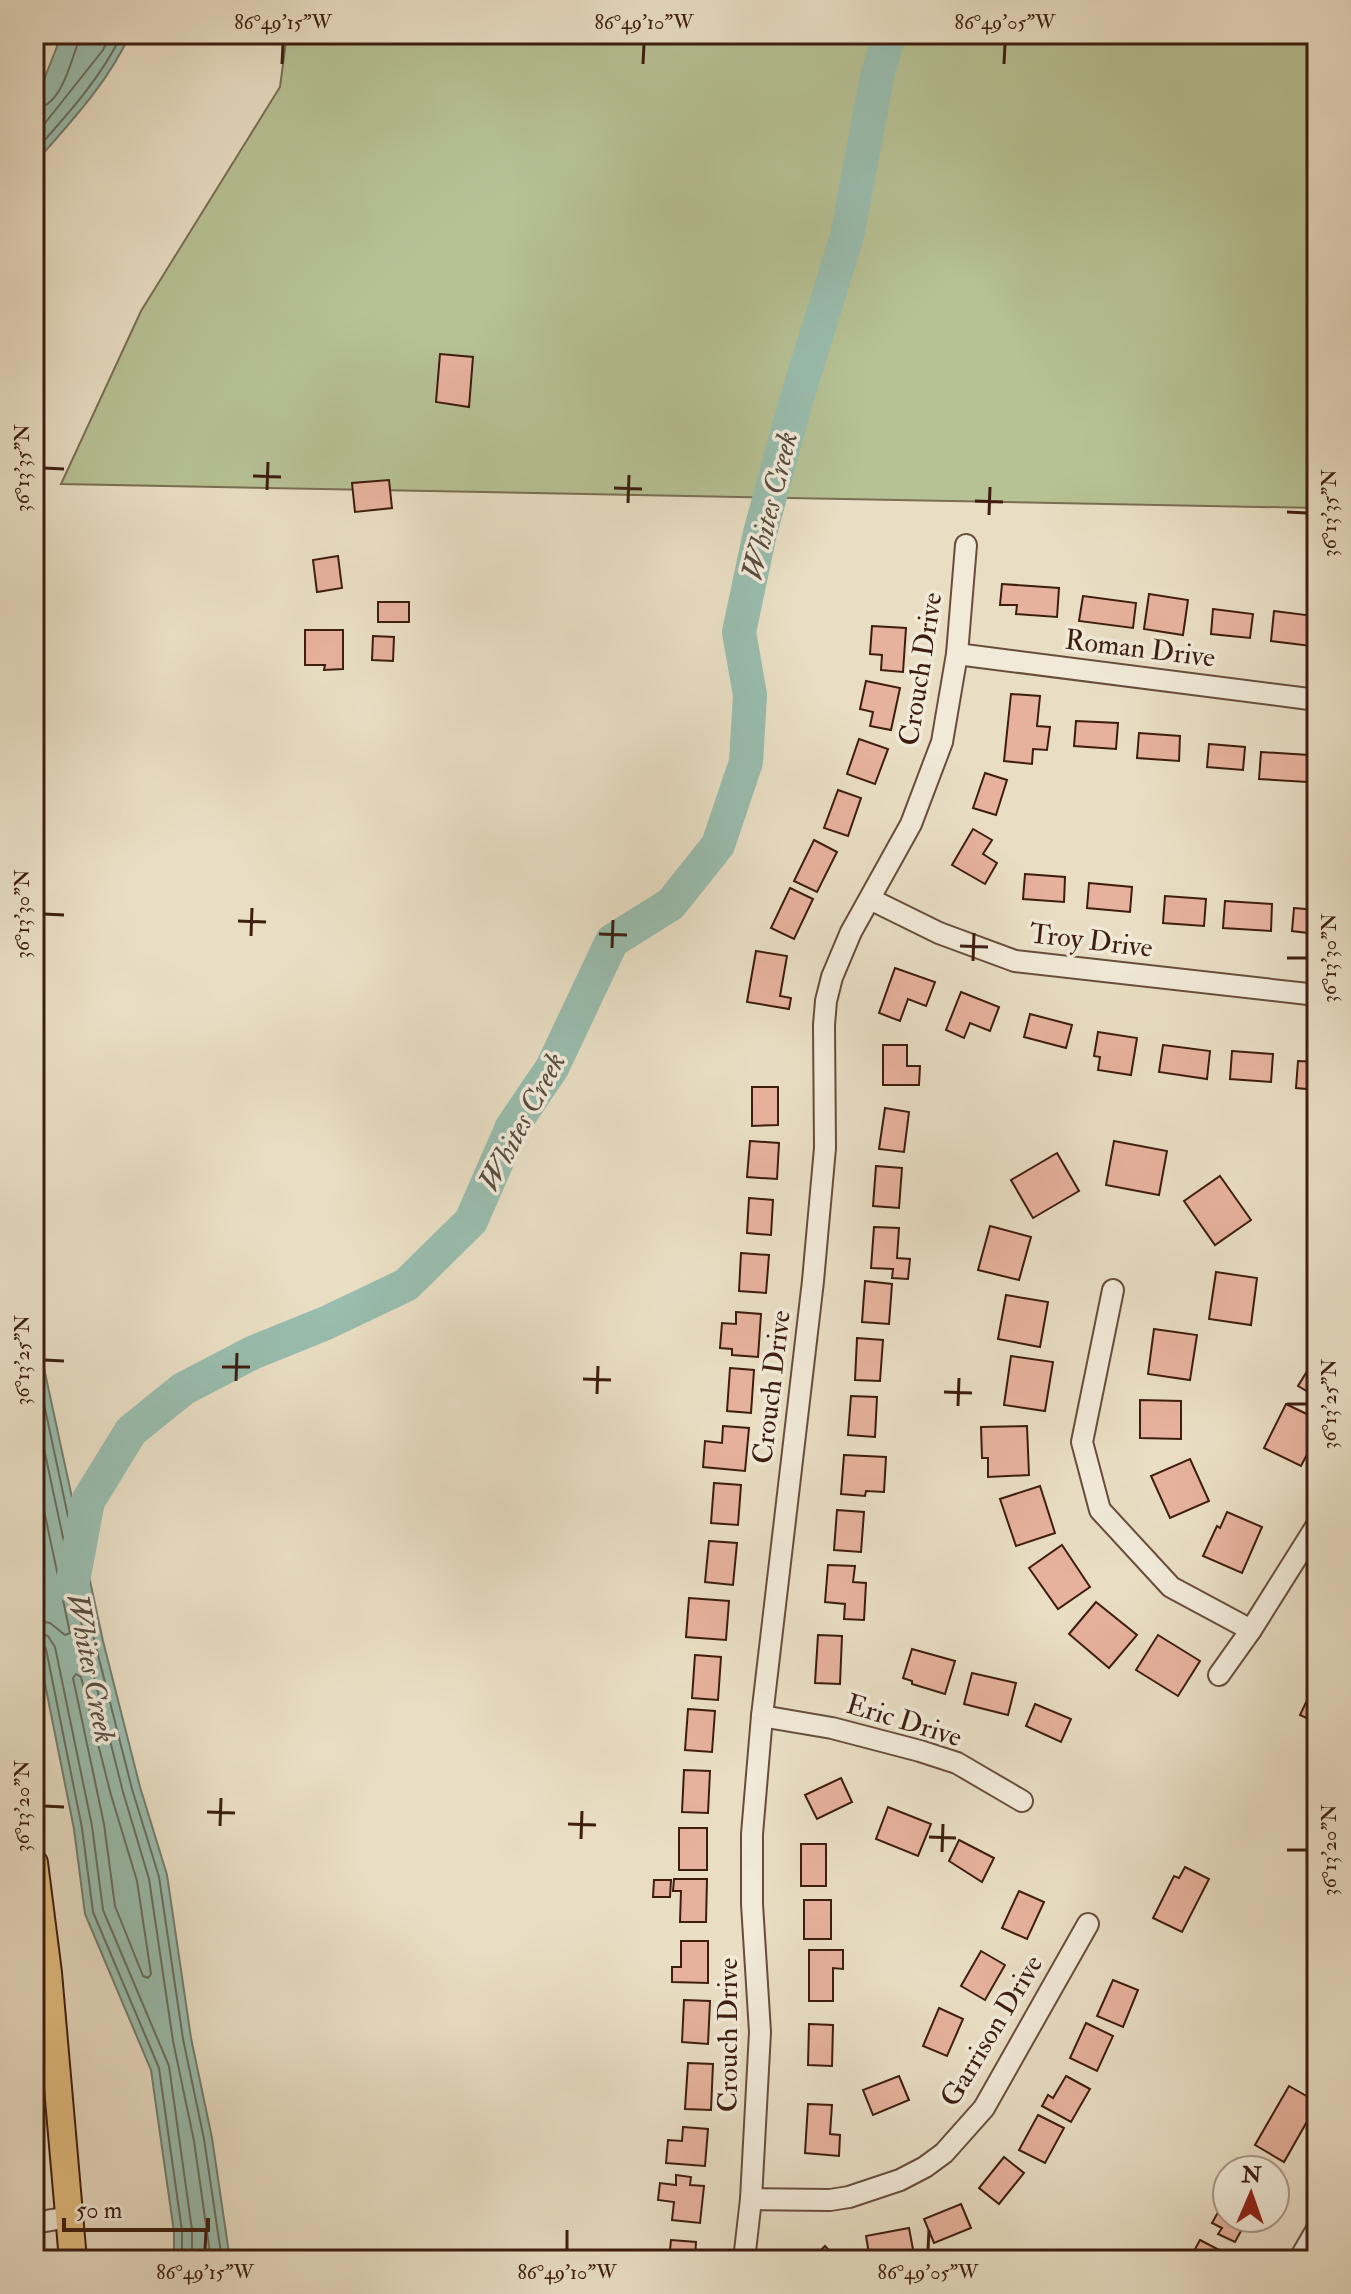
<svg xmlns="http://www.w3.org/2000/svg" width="1351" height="2294" viewBox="0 0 1351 2294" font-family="'IM FELL Double Pica',serif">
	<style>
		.green { fill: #b6c194; stroke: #7a6f52; stroke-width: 2 }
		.water { fill: #99bdae; stroke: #757d6e; stroke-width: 2 }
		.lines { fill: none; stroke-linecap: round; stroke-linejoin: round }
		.shore { stroke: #6c6d5e; stroke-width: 2 }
		.river { stroke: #99bdae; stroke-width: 34 }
		.building { fill: #e7b29d; stroke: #3e1d0f; stroke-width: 2 }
		.minor-casing { stroke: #694d3c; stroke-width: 24 }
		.major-casing { stroke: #3e1d0f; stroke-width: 30 }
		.minor { stroke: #f1ead9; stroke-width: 20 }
		.major { stroke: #e4bf82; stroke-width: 26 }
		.ticks { fill: none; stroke: #3e1d0f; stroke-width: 3 }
		.labels { text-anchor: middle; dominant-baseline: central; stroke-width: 7; stroke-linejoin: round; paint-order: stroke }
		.street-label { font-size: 28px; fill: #3e1d0f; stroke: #f1ead9 }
		.water-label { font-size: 30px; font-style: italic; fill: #594d3f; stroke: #f1ead9 }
		.neatline { fill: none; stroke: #3e1d0f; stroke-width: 3 }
		.ticks-label { font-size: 20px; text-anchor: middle; fill: #3e1d0f }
	</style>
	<rect width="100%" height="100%" fill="#e9dec4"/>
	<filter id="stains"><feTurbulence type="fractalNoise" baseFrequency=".0025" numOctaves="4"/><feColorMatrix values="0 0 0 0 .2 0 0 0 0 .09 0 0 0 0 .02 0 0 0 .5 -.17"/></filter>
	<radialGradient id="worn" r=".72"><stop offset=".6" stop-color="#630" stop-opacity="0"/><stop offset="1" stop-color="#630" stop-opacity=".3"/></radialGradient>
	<path class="green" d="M287 34H1317V508L61 484 141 311 280 87Z"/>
	<g class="water">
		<path d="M62 34H130C108 83 69 124 34 164V95L43 82Z"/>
		<path d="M34 1322 103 1641 140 1787 167 1875 191 2038 212 2138 230 2260H174V2232L151 2070 85 1914 74 1829 34 1629Z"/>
	</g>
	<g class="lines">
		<g class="shore">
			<path d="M34 109C61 107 70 64 78 43L79 34"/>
			<path d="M34 137 103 50 111 34"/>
			<path d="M34 152C66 116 101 78 122 34"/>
			<path d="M34 1357 95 1643 132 1789 159 1877 183 2039 204 2139 222 2260"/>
			<path d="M34 1402 86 1645 123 1792 149 1879 173 2041 194 2141 211 2260"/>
			<path d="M34 1463 70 1633 65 1635 50 1623 34 1620"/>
			<path d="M34 1632 48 1636 55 1647 92 1826 103 1910 169 2066 192 2230V2260"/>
			<path d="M34 1642 41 1643 46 1649 82 1828 93 1912 159 2068 182 2231V2260"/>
			<path d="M76 1674 81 1677 111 1795 137 1881 151 1974 148 1978 143 1976 115 1906 104 1824 73 1678Z"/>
		</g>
		<path class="river" d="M72 1586 88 1501 131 1431 183 1389 252 1353 326 1323 406 1285 471 1221 512 1127 552 1068 612 941 671 904 718 845 746 762 750 695 739 632 760 533 796 401 847 236 877 77 889 34"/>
	</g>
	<g class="building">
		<path d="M440 354 473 357 469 407 436 402Z"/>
		<path d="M389 480 392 508 355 512 352 483Z"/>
		<path d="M338 556 342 588 317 592 313 560Z"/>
		<path d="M1002 584 1059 588 1057 617 1016 614 1017 605H1000Z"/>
		<path d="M1149 594 1188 600 1183 635 1144 629Z"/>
		<path d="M1083 596 1136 603 1133 628 1079 621Z"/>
		<rect x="378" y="602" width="31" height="20"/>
		<path d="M1213 609 1253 614 1250 638 1211 634Z"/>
		<path d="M1274 611 1314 616 1311 646 1271 641Z"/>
		<path d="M872 626 906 628 903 672 881 670 882 655 870 654Z"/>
		<path d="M305 630H343V669L324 670 325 665H305Z"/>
		<path d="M373 636 394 637 393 661 372 660Z"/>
		<path d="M866 681 900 688 891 730 870 726 873 712 860 709Z"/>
		<path d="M1011 694 1040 696 1037 726 1050 727 1047 750 1033 749 1032 764 1004 761Z"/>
		<path d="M1076 721 1118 723 1116 749 1074 746Z"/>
		<path d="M1139 733 1180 736 1179 761 1137 758Z"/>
		<path d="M859 739 888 749 875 784 847 774Z"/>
		<path d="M1209 744 1245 747 1243 770 1207 767Z"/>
		<path d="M1261 752 1309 755 1307 782 1259 779Z"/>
		<path d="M985 773 1007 780 996 815 973 808Z"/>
		<path d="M838 790 861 798 848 836 824 828Z"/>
		<path d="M973 829 992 840 983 854 997 863 985 884 952 865Z"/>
		<path d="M814 840 837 852 817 892 794 881Z"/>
		<path d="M1025 874 1065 877 1064 902 1023 899Z"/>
		<path d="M1089 883 1132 887 1130 912 1087 908Z"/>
		<path d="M790 888 813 899 794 939 771 928Z"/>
		<path d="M1165 896 1206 899 1204 926 1163 923Z"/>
		<path d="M1225 901 1272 904 1271 931 1223 928Z"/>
		<path d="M1294 908 1317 910V934L1292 931Z"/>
		<path d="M756 951 787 956 780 996 791 998 789 1009 747 1002Z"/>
		<path d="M895 968 935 982 926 1006 908 999 900 1021 879 1013Z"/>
		<path d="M961 992 999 1007 990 1031 970 1023 964 1038 946 1030Z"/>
		<path d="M1030 1014 1072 1025 1066 1048 1024 1037Z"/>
		<path d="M1098 1032 1137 1038 1131 1075 1098 1070 1100 1057 1094 1056Z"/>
		<path d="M883 1045H907V1066H920L919 1085H883Z"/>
		<path d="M1163 1045 1210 1051 1207 1079 1159 1072Z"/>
		<path d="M1232 1051 1273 1054 1271 1082 1230 1079Z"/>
		<path d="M1298 1061 1317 1062V1090L1296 1088Z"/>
		<path d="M752 1087H778V1125L752 1126Z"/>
		<path d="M885 1108 909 1112 904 1152 879 1149Z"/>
		<path d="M750 1141 779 1143 777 1179 747 1177Z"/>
		<path d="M1114 1141 1167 1151 1159 1195 1106 1185Z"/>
		<path d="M1057 1153 1079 1191 1033 1218 1011 1180Z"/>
		<path d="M876 1166 902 1168 899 1208 873 1206Z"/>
		<path d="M1220 1176 1251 1220 1215 1245 1184 1201Z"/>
		<path d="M749 1198 773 1200 771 1235 747 1233Z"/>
		<path d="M990 1226 1031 1237 1019 1280 978 1270Z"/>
		<path d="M874 1227 899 1228 897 1258 910 1259 908 1279 892 1278 893 1269 871 1268Z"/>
		<path d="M741 1253 769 1255 766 1293 739 1291Z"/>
		<path d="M1216 1272 1257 1278 1251 1325 1209 1319Z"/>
		<path d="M865 1281 892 1284 889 1324 862 1322Z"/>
		<path d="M1006 1295 1048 1302 1040 1347 998 1339Z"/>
		<path d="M736 1312 761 1314 758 1357 732 1355V1349L720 1348 722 1323 736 1324Z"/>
		<path d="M1154 1329 1197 1335 1190 1380 1148 1374Z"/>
		<path d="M857 1338 883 1340 880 1381 855 1380Z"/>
		<path d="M1317 1355V1397L1298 1386Z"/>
		<path d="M1011 1356 1053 1362 1045 1411 1004 1405Z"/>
		<path d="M730 1368 754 1370 751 1413 727 1411Z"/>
		<path d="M851 1396 877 1397 875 1437 848 1435Z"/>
		<path d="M1140 1400 1181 1401V1439L1140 1438Z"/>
		<path d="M1286 1404 1317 1419V1435L1301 1466 1264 1448Z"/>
		<path d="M723 1426 749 1428 745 1471 703 1467 705 1441 722 1443Z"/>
		<path d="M1027 1426 1029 1475 988 1477V1458H982L981 1427Z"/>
		<path d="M844 1455 886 1457 884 1492 866 1491 865 1496 841 1494Z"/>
		<path d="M1190 1459 1209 1501 1170 1518 1151 1476Z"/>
		<path d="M714 1483 741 1485 738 1525 711 1523Z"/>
		<path d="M1040 1486 1055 1533 1016 1546 1000 1499Z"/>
		<path d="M837 1510 864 1512 861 1552 834 1550Z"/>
		<path d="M1227 1512 1262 1527 1242 1573 1203 1556 1217 1526 1220 1528Z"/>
		<path d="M709 1541 737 1543 733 1585 705 1582Z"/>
		<path d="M1062 1545 1090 1587 1058 1609 1029 1568Z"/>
		<path d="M828 1565 855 1566 853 1582 866 1583 864 1620 844 1619 845 1604 825 1602Z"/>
		<path d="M689 1598 729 1601 726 1640 686 1637Z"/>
		<path d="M1096 1602 1137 1635 1109 1668 1069 1634Z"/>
		<path d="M818 1635 842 1636 840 1684 815 1683Z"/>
		<path d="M1158 1635 1200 1661 1178 1696 1136 1670Z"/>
		<path d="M912 1649 955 1661 945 1694 912 1684V1681L903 1678Z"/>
		<path d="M695 1655 721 1657 718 1700 692 1698Z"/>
		<path d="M972 1673 1016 1683 1008 1715 964 1704Z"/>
		<path d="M1317 1679V1723L1300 1715Z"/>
		<path d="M1035 1704 1071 1719 1061 1742 1026 1726Z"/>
		<path d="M688 1709 715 1711 712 1752 685 1750Z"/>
		<path d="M684 1770 710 1771 708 1813 682 1812Z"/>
		<path d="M841 1778 852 1802 817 1819 805 1795Z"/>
		<path d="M888 1807 931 1824 918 1856 876 1839Z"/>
		<rect x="679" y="1828" width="28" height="42"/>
		<path d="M959 1840 994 1858 982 1882 949 1861Z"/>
		<rect x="801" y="1844" width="25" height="42"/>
		<path d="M1185 1867 1209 1879 1182 1932 1153 1918 1174 1876 1179 1878Z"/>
		<path d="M674 1879H707L706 1922H680L681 1891H673Z"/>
		<path d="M654 1880H671L670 1897H653Z"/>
		<path d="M1019 1891 1044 1902 1027 1939 1002 1928Z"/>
		<rect x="804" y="1900" width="27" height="39"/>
		<path d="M681 1941H708V1983L672 1982V1967H681Z"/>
		<path d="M809 1950H843V1969L833 1968V2001H809Z"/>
		<path d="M981 1951 1005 1965 985 2000 961 1986Z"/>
		<path d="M1113 1980 1138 1990 1123 2027 1097 2016Z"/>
		<path d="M684 2000 710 2001 708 2044 682 2042Z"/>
		<path d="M939 2008 963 2019 947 2056 923 2046Z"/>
		<path d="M1086 2023 1113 2036 1097 2071 1070 2058Z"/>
		<path d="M809 2024 833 2025 832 2066 808 2065Z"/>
		<path d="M1317 2054V2079L1307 2073Z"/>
		<path d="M688 2063 713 2064 711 2110 685 2109Z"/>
		<path d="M899 2076 909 2100 873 2115 863 2090Z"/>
		<path d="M1066 2076 1090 2089 1071 2122 1042 2106 1048 2095 1053 2098Z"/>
		<path d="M1289 2086 1317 2102V2104L1284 2162 1255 2145Z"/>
		<path d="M808 2104 832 2105 830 2134 840 2135 839 2156 805 2153Z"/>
		<path d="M1038 2115 1064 2128 1045 2163 1019 2150Z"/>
		<path d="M683 2127 708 2129 705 2166 666 2163 668 2140 682 2141Z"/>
		<path d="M1004 2157 1024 2173 999 2204 979 2188Z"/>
		<path d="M1247 2160 1265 2170H1242Z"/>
		<path d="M676 2175 691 2177 690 2185 704 2186 700 2223 672 2220 674 2202 658 2200 660 2183 676 2185Z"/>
		<path d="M1227 2196V2218H1248L1235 2242 1218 2234 1222 2228 1212 2223Z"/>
		<path d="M961 2204 971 2228 934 2243 924 2219Z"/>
		<path d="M909 2228 915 2260H870L866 2236Z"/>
		<path d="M671 2240 696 2242 695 2260H669Z"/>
		<path d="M1200 2240 1225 2253 1222 2260H1189Z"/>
		<path d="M825 2246 838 2260H811Z"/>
	</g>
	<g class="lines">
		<g class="minor-casing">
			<g id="minor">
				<path d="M957 654 1317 700"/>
				<path d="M870 899 939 933 1015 961 1317 995"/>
				<path d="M1113 1290 1082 1442 1100 1510 1171 1587 1251 1630"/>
				<path d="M1219 1675 1251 1630 1317 1525"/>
				<path d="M762 1716 832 1728 920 1751 957 1763 1022 1801"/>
				<path d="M751 2199 830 2200 849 2197 900 2180 925 2167 944 2153 984 2108 1088 1924"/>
				<path d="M34 2223 69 2217"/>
				<path d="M744 2260 751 2199 760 2032 752 1904V1834L762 1716 813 1281 825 1148 824 1025 826 1001 832 977 851 932 911 824 942 742 957 654 966 545"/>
				<path d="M1299 2260 1317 2229"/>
			</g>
		</g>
		<g class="major-casing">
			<path id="major" d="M34 1863 48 1973 73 2260"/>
		</g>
		<use href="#minor" class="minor"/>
		<use href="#major" class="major"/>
	</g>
	<path class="ticks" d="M282 64 283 44M643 64 644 44M1004 64 1005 44M44 468 64 469M253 476 281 477M614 488 642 489M267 490 268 462M975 501 1003 502M628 503 629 475M1287 512 1307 513M989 515 990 487M44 914 64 915M238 921 266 922M599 934 627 935M251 936 252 908M960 946 988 947M612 948 613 920M1287 958H1307M973 961 974 933M44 1360 64 1361M222 1367H250M583 1379 611 1380M236 1381 237 1353M944 1392 972 1393M597 1394 598 1366M1287 1404H1307M958 1406 959 1378M44 1806 64 1807M207 1812 235 1813M568 1824 596 1825M220 1826 221 1798M929 1837 956 1838M581 1839 582 1811M1287 1850H1307M942 1852 943 1824M205 2250 206 2230M567 2250V2230M928 2250 929 2230"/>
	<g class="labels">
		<g class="street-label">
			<text transform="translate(1140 649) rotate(7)">Roman Drive</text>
			<text transform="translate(921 669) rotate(-81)">Crouch Drive</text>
			<text transform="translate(1091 941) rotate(7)">Troy Drive</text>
			<text transform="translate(772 1387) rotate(-83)">Crouch Drive</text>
			<text transform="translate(904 1721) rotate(17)">Eric Drive</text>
			<text transform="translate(992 2031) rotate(-59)">Garrison Drive</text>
			<text transform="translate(728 2035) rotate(-90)">Crouch Drive</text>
		</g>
		<g class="water-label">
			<text transform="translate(770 506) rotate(-76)">Whites Creek</text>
			<text transform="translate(522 1122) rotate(-62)">Whites Creek</text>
			<text transform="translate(91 1668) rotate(79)">Whites Creek</text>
		</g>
	</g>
	<rect width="1351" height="2294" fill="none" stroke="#e9dec4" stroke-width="88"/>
	<g transform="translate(1251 2194) rotate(2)"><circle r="38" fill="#f1ead9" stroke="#a99888" stroke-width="2"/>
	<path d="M0-6L14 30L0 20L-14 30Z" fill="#8f2418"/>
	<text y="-12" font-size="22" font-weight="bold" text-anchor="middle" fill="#3e1d0f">N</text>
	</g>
	<path d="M64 2218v12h144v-12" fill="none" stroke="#3e1d0f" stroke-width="4"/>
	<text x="76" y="2218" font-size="24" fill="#3e1d0f" stroke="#f1ead9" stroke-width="6" paint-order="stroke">50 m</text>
	<rect x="44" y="44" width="1263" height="2206" class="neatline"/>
	<g class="ticks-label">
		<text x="283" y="29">86°49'15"W</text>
		<text x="644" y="29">86°49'10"W</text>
		<text x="1005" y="29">86°49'05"W</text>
		<text transform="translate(22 468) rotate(-90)" y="7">36°13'35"N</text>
		<text transform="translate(1329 513) rotate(-90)" y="7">36°13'35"N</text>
		<text transform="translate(22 914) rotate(-90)" y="7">36°13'30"N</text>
		<text transform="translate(1329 958) rotate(-90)" y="7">36°13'30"N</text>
		<text transform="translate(22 1360) rotate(-90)" y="7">36°13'25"N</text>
		<text transform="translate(1329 1404) rotate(-90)" y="7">36°13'25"N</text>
		<text transform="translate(22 1806) rotate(-90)" y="7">36°13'20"N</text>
		<text transform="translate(1329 1850) rotate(-90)" y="7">36°13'20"N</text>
		<text x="205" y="2279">86°49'15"W</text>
		<text x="567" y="2279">86°49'10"W</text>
		<text x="928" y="2279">86°49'05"W</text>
	</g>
	<rect width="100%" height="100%" filter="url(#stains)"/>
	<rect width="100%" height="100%" fill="url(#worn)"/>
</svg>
